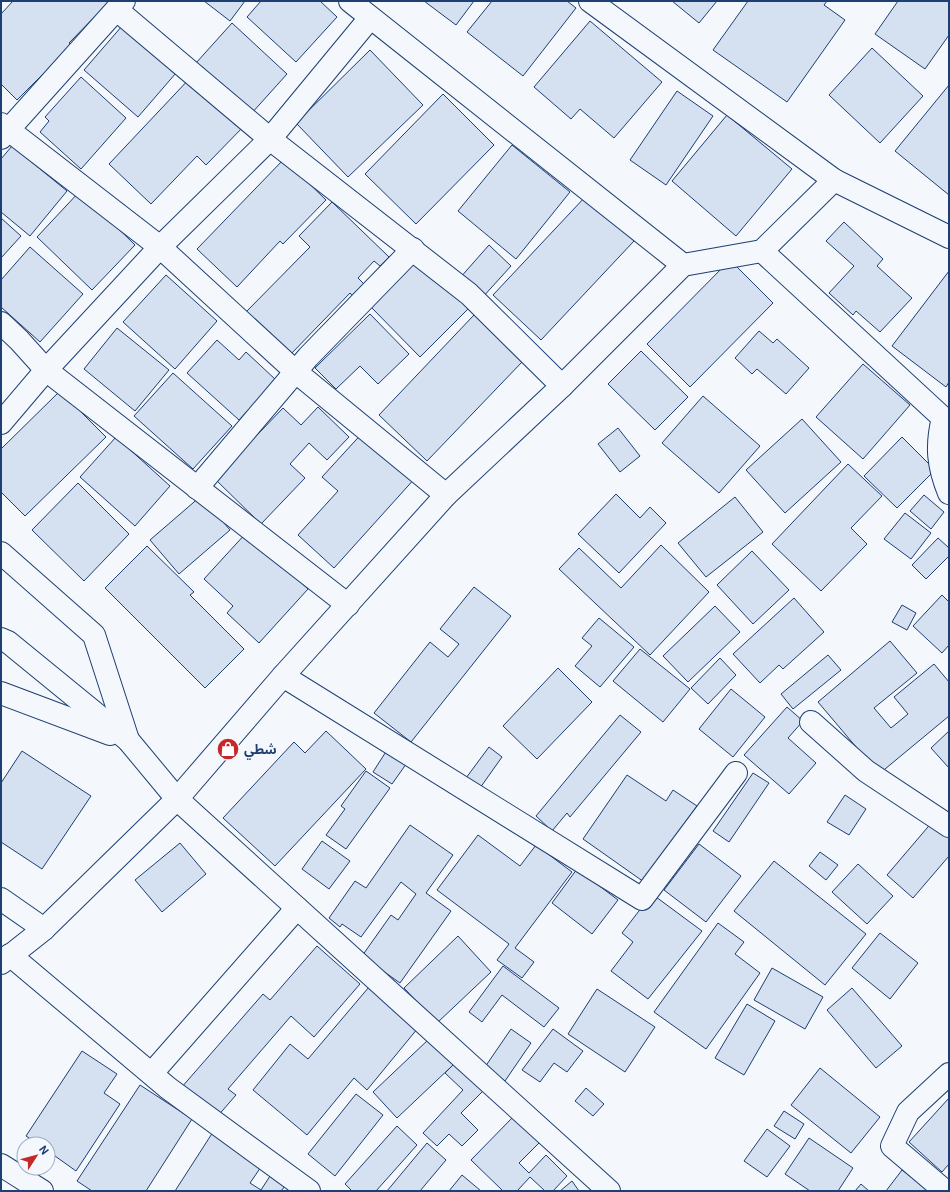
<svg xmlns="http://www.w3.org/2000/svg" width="950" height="1192" viewBox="0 0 950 1192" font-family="Roboto,'Noto Sans Arabic',sans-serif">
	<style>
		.building { fill: #d5e0f0; stroke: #1d3f73 }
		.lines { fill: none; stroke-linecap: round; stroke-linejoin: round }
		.street-casing { stroke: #1d3f73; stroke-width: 24 }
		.secondary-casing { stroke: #1d3f73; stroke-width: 24 }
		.street { stroke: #f4f7fb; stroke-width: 22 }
		.secondary { stroke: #f4f7fb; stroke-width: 22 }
		.labels { text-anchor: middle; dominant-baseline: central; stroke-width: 3; stroke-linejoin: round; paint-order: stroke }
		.poi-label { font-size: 13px; font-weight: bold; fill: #1d3f73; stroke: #f4f7fb; text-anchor: start }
	</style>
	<rect width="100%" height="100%" fill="#f4f7fb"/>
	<g class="building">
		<path d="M13 1H110L69 43 72 45 17 100 1 84V14Z"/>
		<path d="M204 1H245L230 21Z"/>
		<path d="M261 1H320L337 17 296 62 247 17Z"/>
		<path d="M424 1H474L456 25Z"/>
		<path d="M492 1H567L576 8 523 76 467 32Z"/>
		<path d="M672 1H717L699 23Z"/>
		<path d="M748 1H827L824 5 845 20 787 102 713 50Z"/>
		<path d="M898 1H949V35L925 69 875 34Z"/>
		<path d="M590 21 662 82 614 138 580 109 571 119 534 87Z"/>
		<path d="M232 23 287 74 251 114 196 63Z"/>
		<path d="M122 26 176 73 138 117 84 70Z"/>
		<path d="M872 48 923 96 880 143 829 95Z"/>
		<path d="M370 50 423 105 348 177 296 123Z"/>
		<path d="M192 76 244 126 206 165 197 156 151 204 109 164Z"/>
		<path d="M81 77 126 118 81 169 40 132 49 121 45 117Z"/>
		<path d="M949 85V195L895 151Z"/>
		<path d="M677 91 713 116 666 185 630 160Z"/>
		<path d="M443 94 494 145 416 224 365 174Z"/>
		<path d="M727 115 792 169 736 236 672 181Z"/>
		<path d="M512 145 570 192 516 259 458 211Z"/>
		<path d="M12 146 67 191 30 236 1 212V159Z"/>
		<path d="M284 159 326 200 283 244 280 241 237 287 197 249Z"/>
		<path d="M80 191 135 245 92 290 37 237Z"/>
		<path d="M586 196 634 241 541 340 493 295Z"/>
		<path d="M332 202 389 257 380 266 374 261 358 278 370 290 358 302 350 293 290 355 246 312 310 247 299 236Z"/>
		<path d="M1 218 21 236 1 258Z"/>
		<path d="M844 222 883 259 877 266 912 298 880 332 856 311 853 315 829 293 854 266 826 241Z"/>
		<path d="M489 245 511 266 481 299 459 279Z"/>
		<path d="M30 247 83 294 40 342 1 307V280Z"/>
		<path d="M414 260 435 282 440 277 470 307 420 357 369 305Z"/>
		<path d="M730 260 773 303 690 387 647 344Z"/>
		<path d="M949 271V382L946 387 892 346Z"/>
		<path d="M166 275 217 321 175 369 123 322Z"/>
		<path d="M370 314 409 354 378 384 360 366 336 389 315 368Z"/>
		<path d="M474 315 523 361 427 461 379 415Z"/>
		<path d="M117 328 169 370 135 411 84 369Z"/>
		<path d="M759 331 773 343 777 339 809 368 786 394 757 369 752 374 735 358Z"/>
		<path d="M217 340 239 360 246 352 276 380 239 420 187 373Z"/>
		<path d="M641 351 688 397 655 430 608 384Z"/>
		<path d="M863 364 910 405 863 459 816 417Z"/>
		<path d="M173 373 232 426 193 469 134 416Z"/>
		<path d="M60 391 106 437 25 516 1 492V449Z"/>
		<path d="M703 396 760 446 719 493 662 443Z"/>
		<path d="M318 407 349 437 327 460 309 443 290 464 305 478 261 524 215 479 283 408 301 425Z"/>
		<path d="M802 419 841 462 785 513 746 470Z"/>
		<path d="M618 428 640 456 620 472 598 444Z"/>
		<path d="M366 429 417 476 334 568 298 535 338 491 322 477Z"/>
		<path d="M116 437 170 486 135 526 80 477Z"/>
		<path d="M902 437 935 470 897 508 864 476Z"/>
		<path d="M848 464 882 496 851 528 867 544 821 591 772 544Z"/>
		<path d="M78 483 129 534 84 581 32 530Z"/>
		<path d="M616 494 640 518 650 507 666 523 619 573 578 534Z"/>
		<path d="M924 495 944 512 931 529 910 511Z"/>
		<path d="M201 496 230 530 179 574 150 540Z"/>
		<path d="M735 497 763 532 706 577 678 543Z"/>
		<path d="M905 513 931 533 911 559 884 539Z"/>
		<path d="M247 532 308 589 259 643 227 613 233 606 204 579Z"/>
		<path d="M938 538 949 548V556L926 579 912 565Z"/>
		<path d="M661 545 709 592 650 655 559 569 579 548 621 588Z"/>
		<path d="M147 546 194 592 190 595 244 649 205 688 105 588Z"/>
		<path d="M752 551 789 590 753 624 717 585Z"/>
		<path d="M474 587 511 616 411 742 374 713 430 642 448 657 459 644 440 629Z"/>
		<path d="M942 595 949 602V645L942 653 913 626Z"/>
		<path d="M794 598 824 632 783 669 779 665 760 683 733 654Z"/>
		<path d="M902 605 916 613 907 630 892 622Z"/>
		<path d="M715 606 740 632 688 682 663 656Z"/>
		<path d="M599 618 634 647 600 687 575 666 592 646 582 638Z"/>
		<path d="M890 641 917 673 874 708 891 728 908 714 894 697 934 664 949 682V716L879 774 818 702Z"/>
		<path d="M640 649 690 689 663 722 613 681Z"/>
		<path d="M828 655 841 670 793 709 781 694Z"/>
		<path d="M720 658 736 675 708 704 691 688Z"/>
		<path d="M558 668 592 702 537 759 503 726Z"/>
		<path d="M731 689 765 717 733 757 699 729Z"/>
		<path d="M787 707 803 721 788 738 816 763 789 794 744 755Z"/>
		<path d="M620 715 641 732 570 817 567 813 552 831 536 816Z"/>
		<path d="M326 731 366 769 275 866 223 818 294 742 305 753Z"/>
		<path d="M949 731V768L931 748Z"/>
		<path d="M389 747 409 760 392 784 373 772Z"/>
		<path d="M489 747 502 757 480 788 466 778Z"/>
		<path d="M22 751 91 796 42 869 1 842V783Z"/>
		<path d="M366 771 390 788 346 849 326 835 345 809 341 806Z"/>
		<path d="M753 773 769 783 729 842 713 831Z"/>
		<path d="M627 775 666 801 673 790 697 806 644 882 583 839Z"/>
		<path d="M845 795 866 809 849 835 827 822Z"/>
		<path d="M933 821 949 834V856L913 898 887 875Z"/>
		<path d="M410 825 453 855 426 893 451 911 400 983 362 956 391 915 398 920 416 894 401 882 361 937 342 924 340 927 329 918 355 881 366 888Z"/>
		<path d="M478 835 520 866 536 845 572 872 515 948 534 962 522 978 497 960 509 944 437 890Z"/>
		<path d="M322 841 350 861 329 889 302 869Z"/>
		<path d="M180 843 206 874 162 912 135 880Z"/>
		<path d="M699 844 741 876 706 922 664 890Z"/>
		<path d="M820 852 838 865 826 880 809 866Z"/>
		<path d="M774 861 866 934 825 985 734 911Z"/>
		<path d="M858 864 893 896 867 924 832 892Z"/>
		<path d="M577 869 618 900 592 934 552 903Z"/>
		<path d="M652 894 702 931 648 999 611 971 633 942 622 933Z"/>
		<path d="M718 923 744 942 735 954 760 973 706 1049 654 1012Z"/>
		<path d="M880 933 918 963 890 999 852 968Z"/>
		<path d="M458 936 491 972 437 1023 404 988Z"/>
		<path d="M317 946 360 984 314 1037 291 1016 228 1089 236 1095 216 1118 181 1088 263 994 270 1000Z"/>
		<path d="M503 966 559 1008 544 1027 502 995 482 1022 469 1012Z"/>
		<path d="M772 968 823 997 805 1029 754 1000Z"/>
		<path d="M369 987 418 1028 367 1090 354 1078 307 1135 253 1090 290 1044 308 1059Z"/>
		<path d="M852 988 902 1046 876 1068 827 1010Z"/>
		<path d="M597 989 655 1027 625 1072 568 1034Z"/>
		<path d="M747 1004 775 1021 744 1075 715 1058Z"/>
		<path d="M511 1029 531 1043 505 1081 485 1067Z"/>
		<path d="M553 1029 583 1051 567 1072 554 1063 540 1082 522 1070Z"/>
		<path d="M429 1039 453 1065 397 1118 373 1092Z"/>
		<path d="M82 1051 117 1074 104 1093 120 1104 76 1171 48 1151V1144H38L26 1136Z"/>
		<path d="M459 1059 488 1086 461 1113 478 1130 462 1146 449 1134 437 1146 423 1133 463 1090 445 1073Z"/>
		<path d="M820 1068 880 1117 851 1153 791 1105Z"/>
		<path d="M140 1085 192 1119 146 1191H92L77 1181Z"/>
		<path d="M586 1088 604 1104 593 1116 575 1101Z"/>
		<path d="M356 1094 383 1115 335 1176 308 1154Z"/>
		<path d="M949 1098V1164L942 1172 909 1142Z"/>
		<path d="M784 1111 804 1124 795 1139 774 1126Z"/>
		<path d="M514 1116 540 1142 519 1163 529 1173 546 1155 567 1176 553 1191H545L530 1177 517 1191H503L471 1160Z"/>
		<path d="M397 1126 417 1145 376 1191H352L345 1184Z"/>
		<path d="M767 1129 790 1146 767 1177 744 1161Z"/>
		<path d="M213 1132 263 1164 250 1183 261 1190 270 1176 285 1186 281 1191H175Z"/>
		<path d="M809 1138 853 1168 838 1191H810L785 1174Z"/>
		<path d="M427 1143 446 1160 420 1191H387Z"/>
		<path d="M902 1170 929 1191H886Z"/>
		<path d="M462 1175 481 1191H449Z"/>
		<path d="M572 1181 579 1191H560Z"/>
		<path d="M861 1184 869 1191H855Z"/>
	</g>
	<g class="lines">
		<g class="street-casing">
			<g id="street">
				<path d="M350 1 683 265"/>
				<path d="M590 1 834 180 949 237"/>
				<path d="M117 10 270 139 469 294 562 386"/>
				<path d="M1 124 160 247 296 372 446 495"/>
				<path d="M1 138 124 1"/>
				<path d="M762 251 943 418C936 446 938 466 949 493"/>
				<path d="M1 323 19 340 46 370 348 605"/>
				<path d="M1 423 46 370 160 247 270 139 370 18"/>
				<path d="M197 488 308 357 413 249"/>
				<path d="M1 553 94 635 128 740"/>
				<path d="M283 676 642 899 736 773"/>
				<path d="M811 722 866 771 949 826"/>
				<path d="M177 799 609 1191"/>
				<path d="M1 899 44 929"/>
				<path d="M10 955 168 1088 309 1191"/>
				<path d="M1 963 44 929 177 799 283 676 446 495 562 386 683 265 762 251 834 180"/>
				<path d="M152 1073 297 908"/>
				<path d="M1 1165 42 1191"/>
				<path d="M945 1191 892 1146 908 1112 949 1074"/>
			</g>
		</g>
		<g class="secondary-casing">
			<g id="secondary">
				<path d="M1 639 8 642 128 740 177 799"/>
				<path d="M1 693 110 734"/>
			</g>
		</g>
		<use href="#street" class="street"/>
		<use href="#secondary" class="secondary"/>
	</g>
	<defs>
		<g id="shop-disc" transform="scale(1.15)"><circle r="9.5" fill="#c62828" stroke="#f4f7fb"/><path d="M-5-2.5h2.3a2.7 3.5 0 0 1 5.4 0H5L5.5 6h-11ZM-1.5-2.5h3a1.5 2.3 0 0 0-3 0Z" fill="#fff"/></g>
	</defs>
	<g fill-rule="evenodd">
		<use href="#shop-disc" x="228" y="749"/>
	</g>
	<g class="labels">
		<g class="poi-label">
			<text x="244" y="749">شطي</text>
		</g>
	</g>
	<rect width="950" height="1192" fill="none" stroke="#1d3f73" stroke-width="4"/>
	<g transform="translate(36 1156) rotate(54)"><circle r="19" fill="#f4f7fb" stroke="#9eadc5"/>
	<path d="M0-3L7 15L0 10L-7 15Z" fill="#c62828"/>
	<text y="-6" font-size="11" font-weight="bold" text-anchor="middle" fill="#1d3f73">N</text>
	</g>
</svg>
